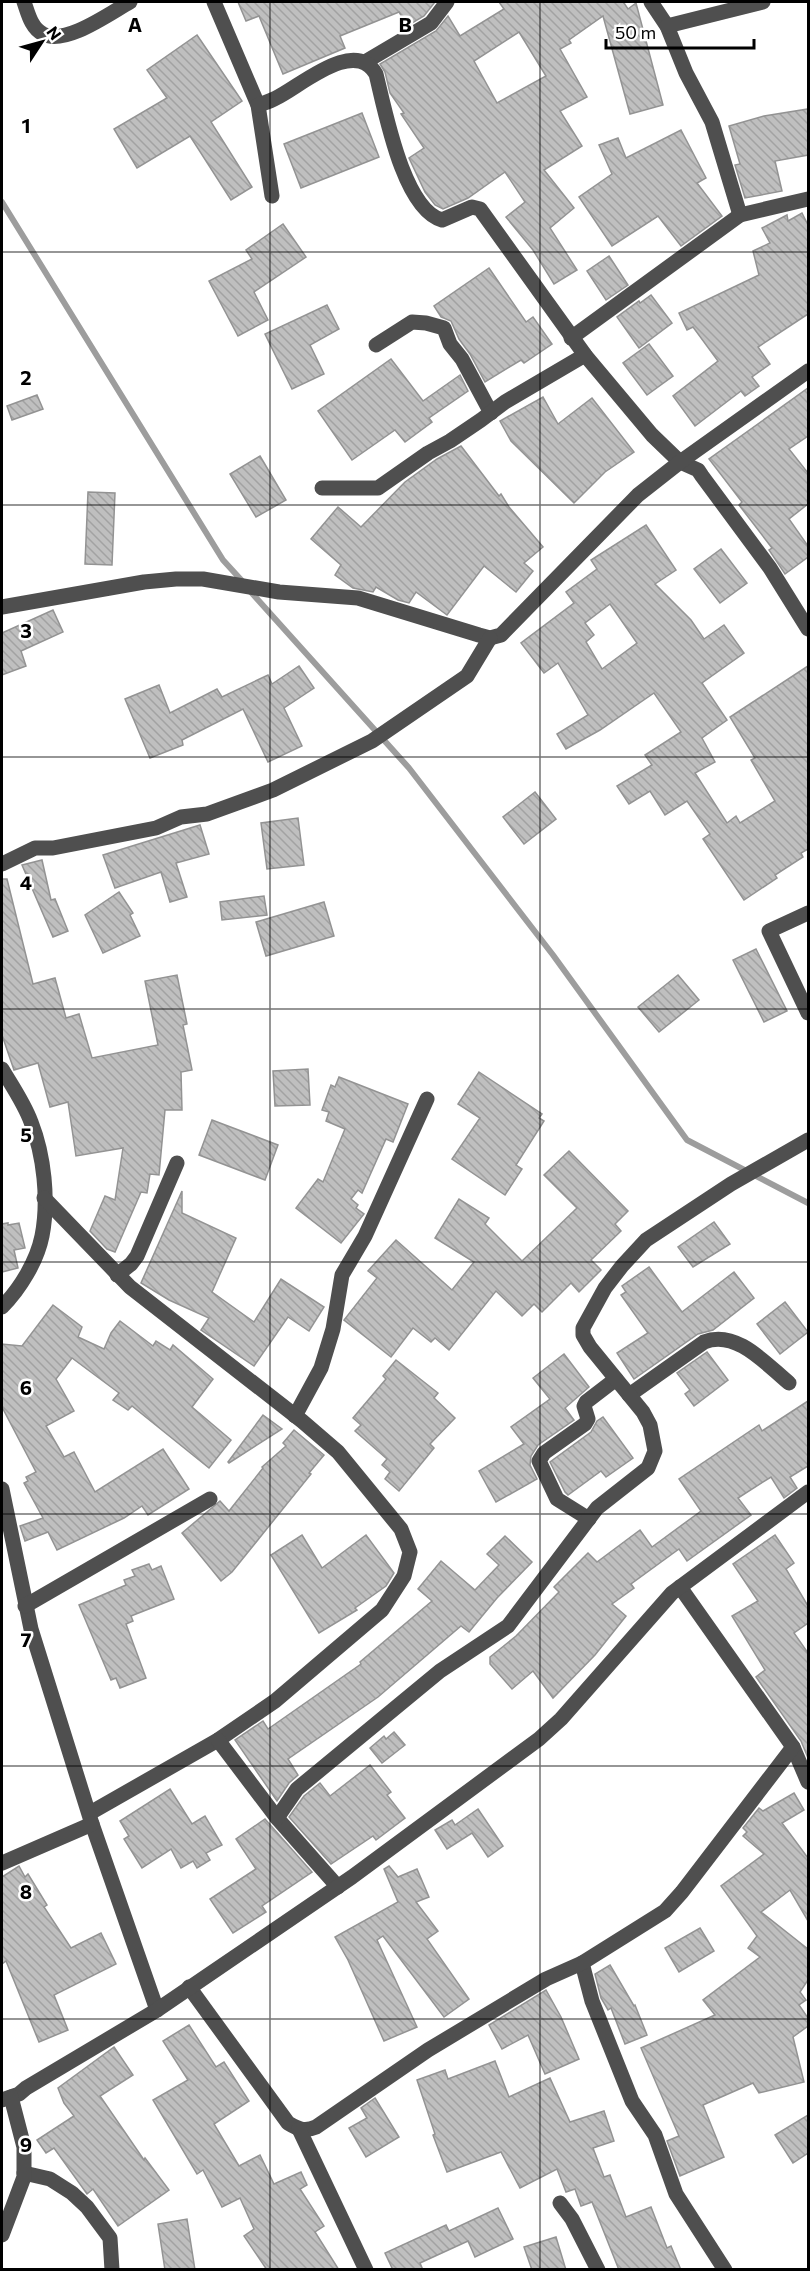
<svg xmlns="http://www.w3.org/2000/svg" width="810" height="2271" viewBox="0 0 810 2271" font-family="Commissioner,sans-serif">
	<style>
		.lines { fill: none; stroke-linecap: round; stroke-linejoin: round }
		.stream { stroke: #9d9d9d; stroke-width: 6 }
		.building { fill: url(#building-back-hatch); stroke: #939393; stroke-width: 1.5; fill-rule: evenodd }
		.minor { stroke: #4f4f4f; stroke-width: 15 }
		.grid { fill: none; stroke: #000; stroke-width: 1.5; stroke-opacity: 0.55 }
		.grid-label { font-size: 20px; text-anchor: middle; font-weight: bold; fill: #000; stroke: #fff; stroke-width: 5; stroke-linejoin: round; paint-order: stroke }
	</style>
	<defs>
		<pattern id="building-back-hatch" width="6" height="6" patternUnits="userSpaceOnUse" patternTransform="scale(1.5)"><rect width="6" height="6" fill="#bfbfbf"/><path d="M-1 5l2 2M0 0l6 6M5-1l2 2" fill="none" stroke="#a2a2a2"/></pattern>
	</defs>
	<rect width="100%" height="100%" fill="#fff"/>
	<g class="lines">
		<g class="stream">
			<path d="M2 202 223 560 244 583"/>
			<path d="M250 591 409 768 553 955 687 1140 808 1203"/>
		</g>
	</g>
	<g class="building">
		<path d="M238 2H435L424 16 407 26 399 12 340 36 345 48 283 74 259 16 246 21Z"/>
		<path d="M499 2H625L624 3 628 9 636 3 663 105 630 114 603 16 569 40 571 43 560 49 587 97 560 111 582 146 544 170 574 208 550 228 577 270 554 284 533 250 506 217 525 202 505 172 468 198 443 209 435 205 425 192 409 158 424 148 401 114 404 113 390 93 385 72 380 64 436 31 448 16 460 36 504 9ZM519 32 546 76 497 103 474 61Z"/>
		<path d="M197 35 242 101 211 122 252 187 231 200 190 136 137 168 114 129 167 98 147 70Z"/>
		<path d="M808 109V155L775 161 782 191 745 198 735 165 740 164 729 126 764 116Z"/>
		<path d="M362 113 379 157 301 188 284 144Z"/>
		<path d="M681 130 706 178 697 183 722 216 681 246 658 216 612 246 579 197 612 174 599 145 618 138 626 158Z"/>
		<path d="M802 213 808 225V314L758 347 770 364 752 377 759 386 745 396 741 391 695 426 673 396 718 361 693 327 687 330 679 313 759 275 753 251 770 243 762 228 787 215 788 221Z"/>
		<path d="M283 224 306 257 254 292 268 320 238 336 209 281 252 259 246 250Z"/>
		<path d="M609 256 628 285 606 300 587 271Z"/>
		<path d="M489 268 526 322 533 317 552 344 524 363 521 360 485 382 470 354 459 339 451 321 441 317 434 306Z"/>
		<path d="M651 295 672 323 639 348 617 317 639 301 640 303Z"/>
		<path d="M327 305 339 329 310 345 324 374 292 389 265 334Z"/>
		<path d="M649 344 673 376 647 395 623 363Z"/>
		<path d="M391 359 423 401 460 375 468 391 429 418 432 422 405 442 395 430 352 460 318 411Z"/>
		<path d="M808 388V436L789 449 808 473V504L789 519 808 546V557L785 574 769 550 772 548 739 505 742 502 709 459Z"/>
		<path d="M37 395 43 409 12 420 7 406Z"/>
		<path d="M543 397 558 424 592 398 634 452 605 472 574 503 511 441 500 421Z"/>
		<path d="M461 446 499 496 501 494 509 507 543 547 524 563 533 571 516 592 484 566 447 615 416 592 409 603 398 600 376 587 373 592 353 588 335 575 341 565 311 539 338 507 361 527 405 482 437 459Z"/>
		<path d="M260 456 286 500 256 517 230 474Z"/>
		<path d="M88 492 115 493 112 565 85 564Z"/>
		<path d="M646 525 676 570 655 584 691 620 704 639 724 625 744 653 702 683 727 720 702 738 715 762 695 773 727 823 736 816 740 823 775 801 751 760 755 758 730 717 808 666V849L801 853 803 857 775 875 777 878 744 900 703 839 710 834 687 801 665 815 650 791 629 804 617 786 652 765 645 755 681 732 654 693 600 730 566 749 557 734 588 715 558 663 544 673 521 643 574 603 566 592 597 569 591 560ZM610 604 637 643 602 669 586 642 594 635 585 623Z"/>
		<path d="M721 549 747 583 720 603 694 569Z"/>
		<path d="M53 610 63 632 21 651 26 666 2 675V633Z"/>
		<path d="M299 666 314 688 284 708 302 746 268 762 243 709 182 740 183 745 150 758 125 699 159 685 170 713 217 689 222 697 268 675 272 684Z"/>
		<path d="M535 792 556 819 524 844 503 817Z"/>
		<path d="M298 818 304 865 267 869 261 823Z"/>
		<path d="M200 825 209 854 176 863 187 897 170 902 161 872 115 888 103 855Z"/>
		<path d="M42 860 51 900 55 899 68 931 53 937 22 865Z"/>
		<path d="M2 879H7L33 984 55 978 66 1018 79 1014 92 1058 158 1045 145 981 177 975 187 1024 183 1025 192 1070 181 1072 182 1110H165L159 1175 150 1174 147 1193 141 1192 115 1252 107 1249 90 1231 105 1196 115 1200 123 1148 76 1156 68 1102 50 1107 38 1063 14 1070 2 1035Z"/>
		<path d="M119 892 133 913 130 915 140 936 103 953 85 915Z"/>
		<path d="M264 896 267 915 222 920 220 902Z"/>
		<path d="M324 902 334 936 266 956 256 922Z"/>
		<path d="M756 949 787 1011 764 1022 733 960Z"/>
		<path d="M678 975 699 1000 659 1032 638 1007Z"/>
		<path d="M308 1069 310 1105 275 1106 273 1071Z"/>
		<path d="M479 1072 542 1114 539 1118 544 1121 516 1165 522 1169 505 1195 452 1159 480 1118 458 1104Z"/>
		<path d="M339 1077 408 1104 393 1142 386 1139 362 1193 358 1190 351 1199 358 1205 356 1208 364 1214 341 1243 296 1208 318 1179 323 1182 345 1129 326 1121 329 1112 322 1110 331 1085 335 1087Z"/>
		<path d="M212 1120 278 1145 265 1180 199 1155Z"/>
		<path d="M569 1151 628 1211 615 1224 621 1231 591 1260 601 1270 579 1292 571 1283 542 1312 534 1304 522 1316 496 1291 449 1350 435 1338 431 1342 413 1328 391 1357 344 1320 377 1278 368 1271 396 1240 452 1290 474 1262 435 1238 459 1199 489 1218 485 1224 522 1261 577 1208 544 1175Z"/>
		<path d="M182 1191V1213L236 1238 212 1292 254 1322 281 1279 324 1307 309 1331 288 1317 254 1366 201 1330 209 1318 169 1300 141 1283Z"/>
		<path d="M714 1222 730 1244 693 1267 678 1247Z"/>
		<path d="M8 1223V1225L19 1223 25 1248 14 1250 18 1268 2 1272V1224Z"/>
		<path d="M649 1267 682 1312 734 1272 754 1298 713 1330 698 1334 634 1379 617 1353 648 1333 621 1295 626 1292 622 1286Z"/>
		<path d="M785 1302 808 1332 780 1354 757 1324Z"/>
		<path d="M53 1305 82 1327 78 1337 104 1349 111 1333 120 1321 153 1346 156 1341 170 1350 173 1345 213 1379 192 1407 231 1440 209 1468 132 1406 128 1410 113 1400 119 1393 72 1358 56 1379 74 1411 46 1426 64 1457 74 1452 95 1492 163 1449 189 1489 148 1515 142 1506 124 1518 57 1550 48 1532 25 1541 20 1526 43 1518 24 1483 28 1481 26 1477 36 1472 2 1407V1344L22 1346Z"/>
		<path d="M707 1352 728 1380 694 1406 685 1394 690 1390 677 1373Z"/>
		<path d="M564 1354 589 1387 565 1408 574 1420 538 1445 531 1456 530 1465 537 1479 496 1502 479 1471 524 1444 511 1427 550 1399 533 1378Z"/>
		<path d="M396 1360 438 1393 434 1398 455 1418 430 1444 434 1448 399 1491 385 1479 390 1472 382 1465 387 1459 355 1431 361 1425 353 1418 386 1379 383 1376Z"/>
		<path d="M808 1401V1466L790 1477 797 1488 784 1498 771 1477 738 1498 751 1515 687 1561 679 1549 631 1584 634 1588 612 1604 626 1616 595 1655 553 1698 533 1671 512 1689 490 1664V1657L516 1636 559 1592 554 1587 588 1553 597 1562 640 1530 652 1547 701 1511 679 1479 759 1425 762 1431Z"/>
		<path d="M263 1415 282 1429 229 1463 228 1462Z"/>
		<path d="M603 1417 633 1458 606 1477 601 1471 568 1495 565 1492 550 1462 591 1432 597 1421Z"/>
		<path d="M294 1430 324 1455 309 1473 311 1474 232 1572 221 1581 182 1533 220 1501 229 1511 263 1468 262 1467 286 1446 283 1443Z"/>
		<path d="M302 1535 322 1568 366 1535 394 1573 386 1586 355 1608 357 1610 319 1633 271 1555Z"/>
		<path d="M775 1535 794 1563 786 1569 808 1606V1623L794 1633 808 1653V1758L801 1741 756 1677 765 1670 732 1616 758 1601 733 1564Z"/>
		<path d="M505 1536 532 1562 497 1598 469 1632 461 1626 378 1697 288 1759 298 1775 289 1783 277 1801 235 1740 263 1721 268 1729 361 1664 360 1662 432 1601 418 1589 441 1561 475 1590 499 1565 487 1554Z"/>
		<path d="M149 1564 152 1570 161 1566 174 1599 131 1616 133 1621 126 1624 146 1678 120 1688 116 1678 111 1680 79 1605 126 1585 124 1580 135 1576 132 1570Z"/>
		<path d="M394 1732 405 1745 382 1763 370 1748 384 1736 386 1739Z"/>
		<path d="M370 1765 391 1792 387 1795 405 1818 376 1840 373 1836 331 1864 289 1817 304 1796 320 1783 330 1796Z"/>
		<path d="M170 1789 192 1824 205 1816 222 1845 206 1853 210 1860 197 1868 193 1861 181 1868 171 1849 142 1868 124 1839 129 1836 120 1821Z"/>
		<path d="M794 1793 804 1810 782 1823 808 1858V1921L790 1890 761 1912 808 1949V1980L800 1992 806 2000 799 2005 808 2018V2026L793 2037 804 2082 759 2093 753 2083 703 2105 724 2157 680 2176 667 2141 679 2136 641 2048 715 2015 703 2000 760 1957 748 1948 757 1936 721 1886 764 1854 743 1836 747 1832 743 1828 759 1808 763 1811Z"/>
		<path d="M478 1809 503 1846 488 1857 472 1833 447 1849 435 1830 452 1820 455 1825Z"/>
		<path d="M265 1819 312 1872 262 1906 266 1912 233 1933 210 1899 256 1869 236 1839Z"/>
		<path d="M19 1866 25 1877 28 1874 47 1905 44 1907 71 1948 101 1933 116 1964 54 1995 68 2030 39 2042 6 1961 2 1964V1877Z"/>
		<path d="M389 1866 398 1877 417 1869 429 1897 416 1902 438 1931 427 1939 469 1999 444 2017 383 1936 377 1940 417 2027 384 2041 348 1960 335 1937 398 1902 384 1869Z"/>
		<path d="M700 1928 714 1951 679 1972 665 1948Z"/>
		<path d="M610 1965 634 2006 635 2005 647 2035 625 2044 611 2008 608 2010 601 1998 595 1974Z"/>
		<path d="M546 1990 561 2017 579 2059 545 2074 528 2035 502 2049 489 2025Z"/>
		<path d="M189 2025 216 2067 224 2062 249 2101 214 2124 239 2166 260 2155 274 2184 301 2172 307 2185 300 2189 324 2226 315 2232 339 2270H267L244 2236 254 2229 240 2198 222 2207 203 2170 197 2174 153 2100 188 2080 163 2041Z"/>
		<path d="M114 2047 133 2075 100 2096 144 2160 145 2158 169 2190 118 2226 93 2189 87 2194 54 2148 46 2153 37 2140 74 2116 64 2103 58 2088Z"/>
		<path d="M495 2061 509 2097 550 2078 570 2122 604 2111 614 2141 593 2148 604 2177 610 2175 626 2217 651 2207 667 2248 671 2246 681 2270H619L592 2202 581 2206 575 2189 566 2192 557 2169 520 2188 501 2152 447 2172 433 2135 435 2134 417 2080 445 2070 448 2079Z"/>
		<path d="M375 2098 399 2137 366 2157 349 2128 367 2118 361 2108Z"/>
		<path d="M808 2115V2153L793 2163 775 2135Z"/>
		<path d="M498 2208 513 2239 475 2257 468 2241 420 2263 423 2270H393L385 2253 446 2225 449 2231Z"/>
		<path d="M187 2219 195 2270H165L158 2224Z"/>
		<path d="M556 2237 566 2270H532L524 2247Z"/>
	</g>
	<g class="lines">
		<g class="minor">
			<path d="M24 2C28 13 31 28 43 34 65 46 110 13 130 2"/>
			<path d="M214 2 258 105 272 196"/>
			<path d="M651 2 667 26 686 73 712 122 740 215"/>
			<path d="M667 26 763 2"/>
			<path d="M365 62 431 23 447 2"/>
			<path d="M258 105C264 103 271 101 276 98 301 86 354 37 376 74 385 110 403 209 442 220L472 207 480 209 585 355 652 435 680 462 698 470 702 476 770 568 808 629"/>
			<path d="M571 338 740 215 808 199"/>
			<path d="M376 345 412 322 426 323 444 328 450 344 462 359 491 413"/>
			<path d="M322 488H378L428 453 450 441 481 420 505 402 585 355"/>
			<path d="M2 607 144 582 176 579H203L279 592 358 598 479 635 490 638 501 635 638 495 680 462 808 371"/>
			<path d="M2 864 35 848H53L156 828 181 817 207 814 273 790 372 741 467 676 490 638"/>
			<path d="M808 913 769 931 808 1013"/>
			<path d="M2 1069C12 1086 24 1103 31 1122 44 1155 49 1200 42 1236 37 1261 20 1289 2 1307"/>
			<path d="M44 1198 130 1287 302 1421 338 1452 401 1529 410 1552 404 1576 382 1610 275 1701 218 1740 90 1813"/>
			<path d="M117 1275 131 1264 137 1256 177 1163"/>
			<path d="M629 1395 704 1342C736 1329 766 1364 789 1383"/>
			<path d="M295 1416 321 1368 333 1329 342 1275 365 1236 427 1099"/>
			<path d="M2 1489 31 1629 92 1824 157 2010"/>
			<path d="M589 1519 557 1499 539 1461 544 1453 585 1424 588 1419 584 1406 586 1402 616 1379"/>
			<path d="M680 1587 793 1747 808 1782"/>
			<path d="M25 1606 210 1499"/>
			<path d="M218 1740 277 1818 338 1887"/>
			<path d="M277 1818 297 1789 440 1671 508 1626 597 1508 648 1468 655 1451 650 1425 643 1412 590 1347 583 1335V1328L605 1288 622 1266 646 1240 731 1184 808 1140"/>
			<path d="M2 1863 92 1824"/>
			<path d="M582 1963 592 2001 632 2101 655 2135 676 2194 725 2270"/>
			<path d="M189 1987 288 2123C298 2129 304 2132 316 2127L428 2050 546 1979 582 1963 665 1911 682 1892 793 1747"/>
			<path d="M2 2100 19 2094 26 2088 157 2010 352 1877 539 1739 561 1719 672 1593 808 1492"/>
			<path d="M299 2129 366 2270"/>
			<path d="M24 2173 50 2179 72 2193 87 2207 110 2238 112 2270"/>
			<path d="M560 2203 572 2219 598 2270"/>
			<path d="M2 2235 24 2177V2147L11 2097"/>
		</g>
	</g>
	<path class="grid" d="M270 2V2270M540 2V2270M2 252H808M2 505H808M2 757H808M2 1009H808M2 1262H808M2 1514H808M2 1766H808M2 2019H808"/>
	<g class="grid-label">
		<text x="135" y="32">A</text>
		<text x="405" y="32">B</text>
		<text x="26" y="133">1</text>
		<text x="26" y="385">2</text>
		<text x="26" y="638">3</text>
		<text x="26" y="890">4</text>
		<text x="26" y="1142">5</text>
		<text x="26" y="1395">6</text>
		<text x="26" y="1647">7</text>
		<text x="26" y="1899">8</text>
		<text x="26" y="2152">9</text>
	</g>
	<rect width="810" height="2271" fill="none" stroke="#000000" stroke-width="6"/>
	<g transform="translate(42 42) rotate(54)" stroke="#ffffff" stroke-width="4.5" paint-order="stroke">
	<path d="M0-4.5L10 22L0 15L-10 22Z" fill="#000000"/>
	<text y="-9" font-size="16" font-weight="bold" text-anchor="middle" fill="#000000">N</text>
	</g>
	<path d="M606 39v9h148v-9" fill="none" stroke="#000000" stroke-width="3"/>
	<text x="615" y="39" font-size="18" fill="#000000" stroke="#ffffff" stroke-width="4.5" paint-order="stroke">50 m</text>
</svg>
